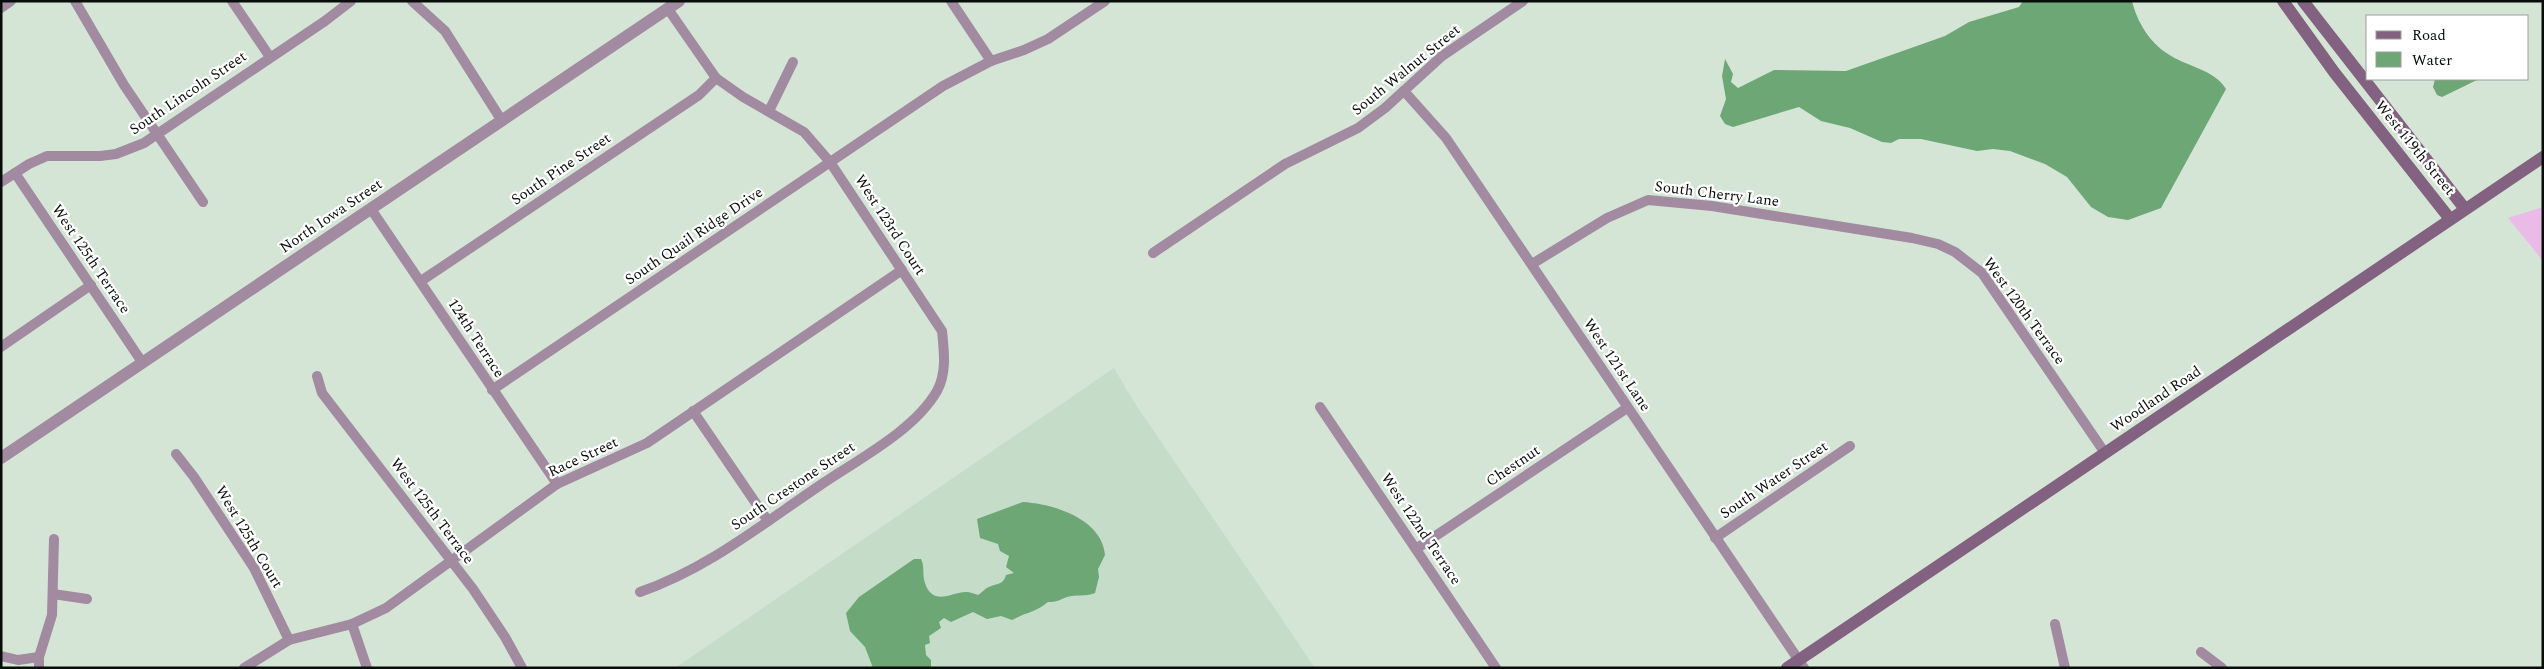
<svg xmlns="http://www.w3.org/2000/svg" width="2544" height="669" viewBox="0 0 2544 669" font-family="Spectral,serif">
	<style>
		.built { fill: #c5dcc8 }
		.green { fill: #ebbbe8 }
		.water { fill: #6ca775 }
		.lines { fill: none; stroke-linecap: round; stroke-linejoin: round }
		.minor { stroke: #a28aa0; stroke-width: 10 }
		.tertiary { stroke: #a28aa0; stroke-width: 12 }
		.secondary { stroke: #836181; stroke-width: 12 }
		.labels { text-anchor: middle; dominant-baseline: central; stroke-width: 4.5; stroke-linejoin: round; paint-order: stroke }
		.street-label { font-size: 15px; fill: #070d08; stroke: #fff }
	</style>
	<rect width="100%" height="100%" fill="#d4e5d6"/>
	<path class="built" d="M1114 368 1134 402 1315 668H675Z"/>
	<path class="green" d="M2543 207V261L2508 218Z"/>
	<g class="water">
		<path d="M2023 1H2132C2137 22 2150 43 2168 54 2187 67 2214 69 2226 89L2161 208 2128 220 2108 217 2091 207 2067 177 2045 164 2010 151 1993 149 1977 151 1921 139H1899L1891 143 1882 142 1850 128 1821 121 1799 107 1733 127 1725 124 1720 116 1726 99 1722 76 1725 59 1733 74 1731 82 1738 88 1774 70 1846 71 1945 36 1969 22 2019 7Z"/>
		<path d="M2435 79H2479L2442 97 2437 95 2433 87Z"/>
		<path d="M1023 502C1054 504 1102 519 1105 555L1098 569 1099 577 1095 593C1085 597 1076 594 1067 597 1059 600 1057 602 1048 602 1035 613 1026 612 1012 620L1001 616 987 619 973 612 951 622 944 618 939 622 941 628 929 636 930 643 925 645 926 655 931 660V668H873L865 647 850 631 846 613 859 597 914 559H921C925 567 922 575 925 583 933 607 952 592 966 592 970 592 975 594 978 595 982 593 985 588 989 587 998 583 1003 585 1006 575L1014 573 1006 567 1009 556 1000 551 998 544 980 538 977 519Z"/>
	</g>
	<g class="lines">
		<g class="minor">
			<path d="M75 1 124 85 203 202"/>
			<path d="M232 1 270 57"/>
			<path d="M412 1 445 31 502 121"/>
			<path d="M951 1 991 61"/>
			<path d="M1 8 11 1"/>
			<path d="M1404 91 1446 138 1804 668"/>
			<path d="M769 111 793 62"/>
			<path d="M15 173 142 362"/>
			<path d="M1 182 29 164 47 156H100L116 154 144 143 325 21 351 1"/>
			<path d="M371 209 557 484"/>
			<path d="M1153 253 1285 164 1358 128 1385 108 1442 56 1523 1"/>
			<path d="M1532 264 1607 218 1648 200 1712 206 1912 238 1938 244 1955 252 1982 273 2105 453"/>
			<path d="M421 281 699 95 716 78"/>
			<path d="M1 347 91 285"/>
			<path d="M317 376 322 393 473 589 505 637 522 668"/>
			<path d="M492 390 943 86 991 61 1024 50 1048 39 1105 1"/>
			<path d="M1320 407 1496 668"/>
			<path d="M693 411 768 521"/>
			<path d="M176 454 194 477 254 568 289 640"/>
			<path d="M1715 538 1850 446"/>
			<path d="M1416 549 1627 408"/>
			<path d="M640 592C707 569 761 525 819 486 857 460 914 431 937 391 947 373 944 351 942 331L830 162 804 132 743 97 716 78 668 9"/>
			<path d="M53 594 87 599"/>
			<path d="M352 624 367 668"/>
			<path d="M2055 624 2065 668"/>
			<path d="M2201 652 2222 668"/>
			<path d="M1 656 18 660 39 657"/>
			<path d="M39 668V657L52 615 54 539"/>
			<path d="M244 668 289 640 352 624 386 608 557 484 647 443 902 270"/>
		</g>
		<path class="tertiary" d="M1 458 679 1"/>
		<g class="secondary">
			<path d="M2283 1 2334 72 2450 219"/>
			<path d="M2303 1 2465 209"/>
			<path d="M1787 668 2543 157"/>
		</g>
	</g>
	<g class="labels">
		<g class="street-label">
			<text transform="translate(1406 70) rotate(-39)">South Walnut Street</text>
			<text transform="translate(188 93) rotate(-34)">South Lincoln Street</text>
			<text transform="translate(2415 148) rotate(51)">West 119th Street</text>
			<text transform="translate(561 169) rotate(-34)">South Pine Street</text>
			<text transform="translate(1717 194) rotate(7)">South Cherry Lane</text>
			<text transform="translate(331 216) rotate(-34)">North Iowa Street</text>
			<text transform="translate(890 225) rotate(57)">West 123rd Court</text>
			<text transform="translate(694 236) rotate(-34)">South Quail Ridge Drive</text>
			<text transform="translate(91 259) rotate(56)">West 125th Terrace</text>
			<text transform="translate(2024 311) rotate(54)">West 120th Terrace</text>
			<text transform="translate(476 338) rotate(57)">124th Terrace</text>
			<text transform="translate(1617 365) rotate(56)">West 121st Lane</text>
			<text transform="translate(2156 399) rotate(-34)">Woodland Road</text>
			<text transform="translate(583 457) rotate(-25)">Race Street</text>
			<text transform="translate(1513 466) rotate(-34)">Chestnut</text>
			<text transform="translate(1774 480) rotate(-34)">South Water Street</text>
			<text transform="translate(793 486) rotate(-34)">South Crestone Street</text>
			<text transform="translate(432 511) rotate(53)">West 125th Terrace</text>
			<text transform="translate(1421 529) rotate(56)">West 122nd Terrace</text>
			<text transform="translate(249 537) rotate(59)">West 125th Court</text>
		</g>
	</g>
	<rect width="2544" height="669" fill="none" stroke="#070d08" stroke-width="5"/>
	<rect x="2366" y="15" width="162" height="65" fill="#ffffff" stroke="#9c9e9c"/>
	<rect x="2376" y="31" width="25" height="8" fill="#836181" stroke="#9c9e9c"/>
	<text x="2412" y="40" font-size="15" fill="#070d08">Road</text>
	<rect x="2376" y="52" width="25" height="15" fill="#6ca775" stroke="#9c9e9c"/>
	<text x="2412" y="65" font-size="15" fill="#070d08">Water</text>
</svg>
